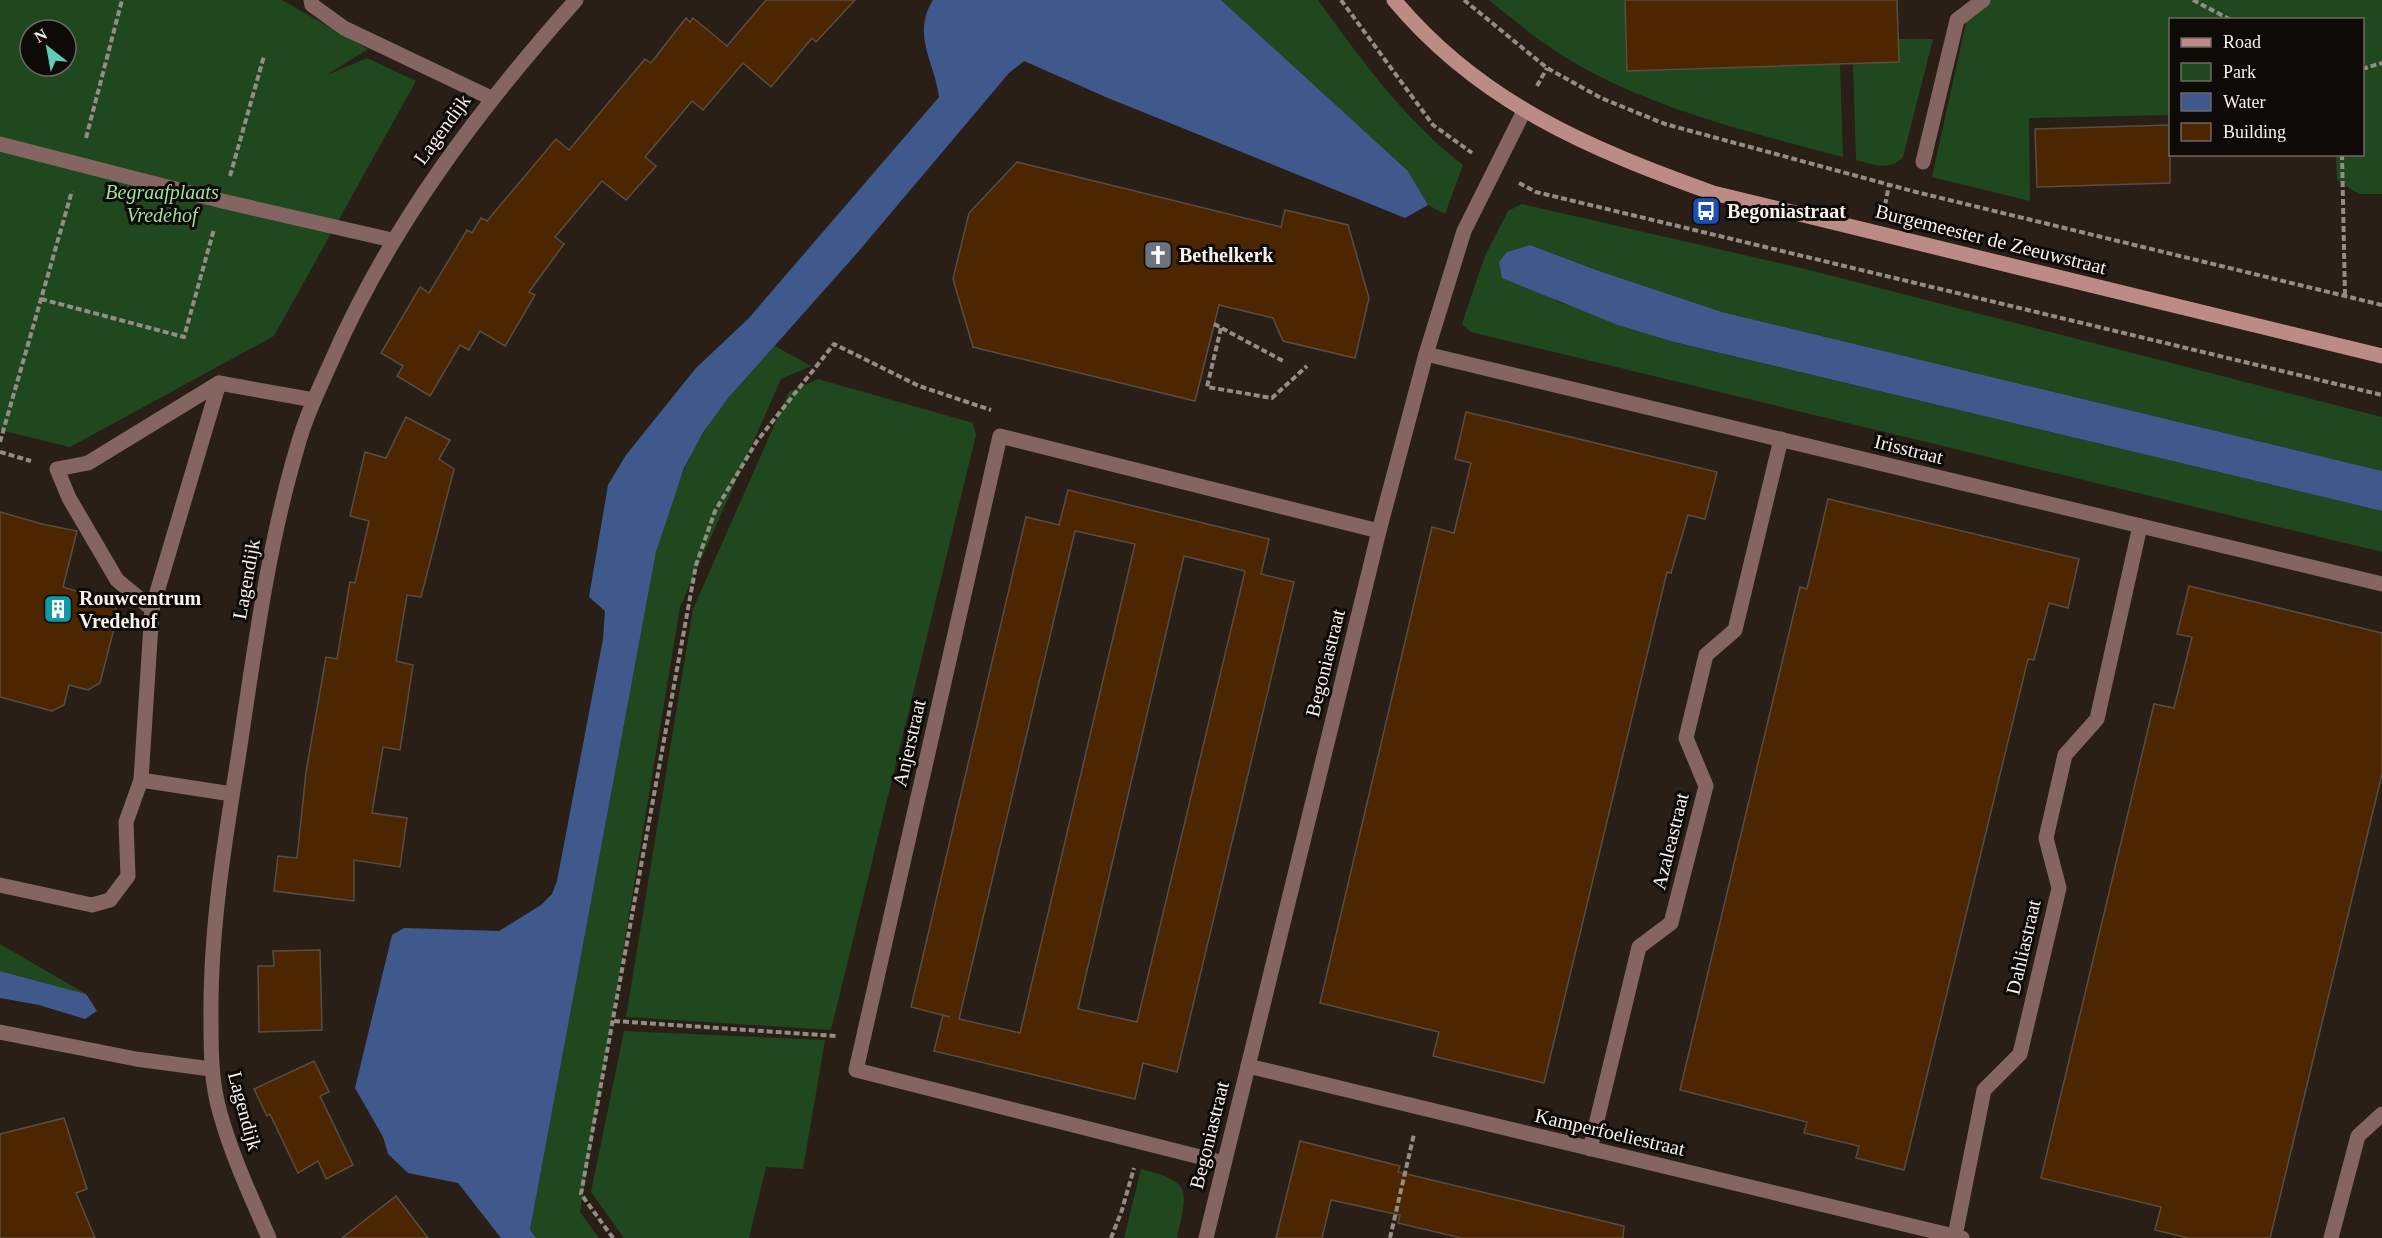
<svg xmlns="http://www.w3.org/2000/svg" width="2382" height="1238" viewBox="0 0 2382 1238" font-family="Georgia,serif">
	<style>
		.green { fill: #20481e; fill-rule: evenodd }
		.water { fill: #3f598d }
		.building { fill: #4b2601; stroke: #594d43; stroke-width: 1.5; fill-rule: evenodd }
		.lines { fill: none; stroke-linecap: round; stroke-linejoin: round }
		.path { stroke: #948c85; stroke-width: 4; stroke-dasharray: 6 3; stroke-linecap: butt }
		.lane { stroke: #846561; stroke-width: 15 }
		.street { stroke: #846561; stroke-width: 15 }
		.secondary { stroke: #bc8b85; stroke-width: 15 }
		.labels { text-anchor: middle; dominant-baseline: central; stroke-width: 6; stroke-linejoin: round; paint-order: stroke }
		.street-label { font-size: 20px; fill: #f9f2ec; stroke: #0e0a07 }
		.park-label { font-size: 20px; font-style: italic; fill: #9fe29a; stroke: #0e0a07 }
		.poi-label { font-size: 20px; font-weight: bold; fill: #f9f2ec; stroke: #0e0a07; text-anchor: start }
	</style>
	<rect width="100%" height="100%" fill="#291f17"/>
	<g class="green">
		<path d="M0 0H282L368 49 325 76 367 58 416 81 274 336 70 447 0 430ZM30 30H66V66H30Z"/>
		<path d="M1221 0H1318C1362 61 1404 119 1463 165L1445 214 1428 205 1408 171Z"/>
		<path d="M1489 0H1693L1696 68 1840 64 1843 157C1756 134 1669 113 1589 71 1553 52 1520 26 1489 0Z"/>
		<path d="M1971 0H2382V194H2359L2337 180 2336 155 2362 154V20H2170V115L2029 118 2030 201 1932 177Z"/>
		<path d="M1899 39H1933L1903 157C1889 172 1874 164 1856 160L1853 64 1899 62Z"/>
		<path d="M1522 204 1805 269 2382 417V471L1722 312 1599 271 1530 245 1556 301 1673 342 2382 511V552L1471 332 1462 324 1485 256 1508 211Z"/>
		<path d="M775 346 811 366 781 379 680 607 580 1212 599 1238H536L530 1230 656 552C668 510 681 469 704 432 724 400 750 373 775 346Z"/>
		<path d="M818 379 973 423 976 435 831 1030 626 1017 693 609 789 392Z"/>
		<path d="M0 944 86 994 0 971Z"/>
		<path d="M624 1031 825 1040 803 1169 766 1167 749 1238H624L591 1192Z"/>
		<path d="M1141 1169C1192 1182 1188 1189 1177 1238H1124Z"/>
	</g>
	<g class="water">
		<path d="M933 0H1221L1408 171 1428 205 1405 218 1108 98 1024 61 1009 73 858 252 729 397 704 431 684 468 656 552 530 1230 536 1238H501L458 1183 408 1173 388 1154 383 1137 355 1088 392 935 404 928 499 931 541 905 552 894 557 881 603 639 605 611 589 597 608 485 626 455 696 368 748 319 939 97C935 63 911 35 933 0Z"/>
		<path d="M1530 245 1599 271 1722 312 2382 471V511L1674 342 1618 325 1502 278 1499 262 1507 252Z"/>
		<path d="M0 971 86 994 97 1011 85 1019 39 1005 0 998Z"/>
	</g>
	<g class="building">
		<path d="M766 0H855L816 42 812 38 771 87 743 63 703 110 692 101 645 157 656 166 626 200 602 181 555 237 564 244 529 292 535 295 505 346 480 331 469 350 460 345 430 396 397 376 403 366 381 353 420 287 429 293 467 230 472 233 481 218 487 221 556 139 569 150 645 59 651 63 686 18 690 22 693 18 727 46Z"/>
		<path d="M1625 0H1897L1899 62 1627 71Z"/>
		<path d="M2170 125V183L2037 187 2035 129Z"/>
		<path d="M1017 162 1281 227 1285 210 1348 225 1369 298 1355 358 1283 341 1273 318 1219 305 1195 401 973 347 953 279 969 213Z"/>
		<path d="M1466 412 1717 472 1705 519 1688 515 1671 573 1667 572 1544 1083 1433 1056 1439 1032 1320 1003 1432 527 1454 533 1471 463 1455 459Z"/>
		<path d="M406 417 450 440 439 459 454 469 421 597 407 595 396 661 413 665 400 750 383 747 372 813 407 818 400 867 354 860V901L274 891 278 856 297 858 306 772 326 657 337 659 350 582 355 583 369 521 350 516 365 452 386 458Z"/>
		<path d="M1068 490 1269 539 1261 574 1294 582 1177 1072 1143 1063 1135 1099 934 1051 943 1015 950 1017 911 1007 1026 517 1059 525ZM1075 531 1135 544 1020 1033 959 1019ZM1184 556 1245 571 1137 1022 1078 1009Z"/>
		<path d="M1828 499 2079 559 2068 608 2049 603 2034 660 2028 659 1904 1170 1856 1158 1859 1146 1804 1133 1807 1122 1680 1090 1800 587 1807 589Z"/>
		<path d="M0 512 42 524 77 531 63 587 112 602 118 613 100 683 88 690 69 685 64 705 52 711 0 697Z"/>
		<path d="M2189 586 2382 633V774L2270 1238H2188L2155 1230 2161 1207 2041 1178 2154 704 2174 708 2192 637 2177 634Z"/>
		<path d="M320 950 322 1030 259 1032 258 966H274L273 951Z"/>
		<path d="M314 1061 329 1092 320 1096 353 1165 326 1179 318 1161 298 1173 270 1114 267 1116 254 1089Z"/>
		<path d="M64 1118 87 1189 76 1193 95 1238H0V1134Z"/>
		<path d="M1300 1141 1400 1166 1398 1172 1624 1226 1623 1238H1461L1398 1223 1400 1215 1331 1200 1322 1238H1276Z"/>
		<path d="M396 1196 428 1238H342Z"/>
	</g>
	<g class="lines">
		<g class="path">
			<path d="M1341 0 1433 125 1472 153"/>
			<path d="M1464 0 1547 68 1601 98 1665 124 1916 192 2382 305"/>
			<path d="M2193 0 2231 20"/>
			<path d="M2362 69 2382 63"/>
			<path d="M1537 86 1547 68"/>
			<path d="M86 138 122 0"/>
			<path d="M2342 154 2345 296"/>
			<path d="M230 176 264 56"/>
			<path d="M1519 183 1536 192 2382 395"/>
			<path d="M1885 205 1889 185"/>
			<path d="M41 299 184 337 214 229"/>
			<path d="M1214 324 1283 361"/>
			<path d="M1221 328 1207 387 1272 398 1307 366"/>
			<path d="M0 442 72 191"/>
			<path d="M0 452 31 461"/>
			<path d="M614 1021 836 1036"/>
			<path d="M613 1238 581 1194 696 565 715 511 757 441 834 344 919 386 991 410"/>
			<path d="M1111 1238 1122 1210 1134 1168"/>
			<path d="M1390 1238 1414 1134"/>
		</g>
		<g class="lane">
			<path d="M311 0 312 5 344 28 491 98"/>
			<path d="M0 144 222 201 392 240"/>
			<path d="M152 609 117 580 69 498 57 469 88 463 219 383"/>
			<path d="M141 780 232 794"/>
			<path d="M0 885 92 905 110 900 128 876 126 822 141 780 152 609 219 383 314 400"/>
			<path d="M0 1032 136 1059 211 1069"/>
		</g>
		<g class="street">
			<path d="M1923 162 1957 20 1983 0"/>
			<path d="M1426 354 2382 584"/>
			<path d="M1248 1066 1962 1238"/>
			<path d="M1590 1149 1639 947 1671 923 1706 786 1686 738 1706 655 1735 630 1781 439"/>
			<path d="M1224 1163 856 1070 1000 436 1379 531"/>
			<path d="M1955 1236 1984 1090 2020 1054 2059 888 2046 838 2065 755 2097 719 2140 526"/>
			<path d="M269 1238C251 1197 232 1156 220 1113 211 1082 211 1051 211 1019 210 932 224 845 238 759 254 654 267 549 297 448 305 418 319 389 332 360 391 225 478 110 576 0"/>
			<path d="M1206 1238 1379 531 1426 354 1464 231 1524 111"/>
			<path d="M2331 1238 2358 1136 2382 1114"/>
		</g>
		<path class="secondary" d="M1394 0C1480 103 1590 149 1713 193L2382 356"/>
	</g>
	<defs>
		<g id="bus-square" transform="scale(1.5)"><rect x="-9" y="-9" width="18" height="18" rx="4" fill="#1a4fb4" stroke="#0e0a07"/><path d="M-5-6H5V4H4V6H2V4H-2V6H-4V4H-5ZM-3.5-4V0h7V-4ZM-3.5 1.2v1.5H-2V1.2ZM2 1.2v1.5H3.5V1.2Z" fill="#fff"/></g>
		<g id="church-square" transform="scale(1.5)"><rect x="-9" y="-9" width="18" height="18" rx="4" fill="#6b7280" stroke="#0e0a07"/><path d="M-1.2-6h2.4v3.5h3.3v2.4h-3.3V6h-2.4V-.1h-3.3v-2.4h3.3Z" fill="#fff"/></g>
		<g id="building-square" transform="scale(1.5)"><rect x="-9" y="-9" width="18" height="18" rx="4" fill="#0f9aa8" stroke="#0e0a07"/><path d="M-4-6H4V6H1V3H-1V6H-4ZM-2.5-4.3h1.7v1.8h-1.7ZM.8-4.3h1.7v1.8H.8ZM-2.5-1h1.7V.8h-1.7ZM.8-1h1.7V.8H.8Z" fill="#fff"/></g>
	</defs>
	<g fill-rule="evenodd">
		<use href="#bus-square" x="1706" y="211"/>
		<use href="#church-square" x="1158" y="255"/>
		<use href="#building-square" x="58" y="609"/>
	</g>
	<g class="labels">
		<g class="street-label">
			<text transform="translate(442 129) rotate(-54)">Lagendijk</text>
			<text transform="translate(1991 239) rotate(14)">Burgemeester de Zeeuwstraat</text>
			<text transform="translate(1909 449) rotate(14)">Irisstraat</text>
			<text transform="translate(246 579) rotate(-80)">Lagendijk</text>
			<text transform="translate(1325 663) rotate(-76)">Begoniastraat</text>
			<text transform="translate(909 743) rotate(-77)">Anjerstraat</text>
			<text transform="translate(1670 841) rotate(-76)">Azaleastraat</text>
			<text transform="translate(2023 947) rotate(-77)">Dahliastraat</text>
			<text transform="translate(245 1111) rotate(75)">Lagendijk</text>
			<text transform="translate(1610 1132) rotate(13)">Kamperfoeliestraat</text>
			<text transform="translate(1209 1135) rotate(-76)">Begoniastraat</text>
		</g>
		<g class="park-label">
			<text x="162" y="192">Begraafplaats<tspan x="162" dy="23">Vredehof</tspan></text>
		</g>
		<g class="poi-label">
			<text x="1727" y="211">Begoniastraat</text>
			<text x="1179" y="255">Bethelkerk</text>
			<text x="79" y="598">Rouwcentrum<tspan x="79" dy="23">Vredehof</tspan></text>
		</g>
	</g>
	<rect x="2169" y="18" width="195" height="138" fill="#0e0a07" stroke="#6c6763" stroke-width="1.5"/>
	<rect x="2181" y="38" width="30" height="9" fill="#bc8b85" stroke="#6c6763" stroke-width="1.5"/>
	<text x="2223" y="48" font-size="18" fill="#f9f2ec">Road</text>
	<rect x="2181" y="63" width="30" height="18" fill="#20481e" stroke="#6c6763" stroke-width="1.5"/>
	<text x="2223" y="78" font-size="18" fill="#f9f2ec">Park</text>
	<rect x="2181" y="93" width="30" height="18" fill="#3f598d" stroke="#6c6763" stroke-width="1.5"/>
	<text x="2223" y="108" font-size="18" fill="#f9f2ec">Water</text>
	<rect x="2181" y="123" width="30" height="18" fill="#4b2601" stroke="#6c6763" stroke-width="1.5"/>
	<text x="2223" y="138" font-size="18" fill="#f9f2ec">Building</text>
	<g transform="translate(48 48) rotate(329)"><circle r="28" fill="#0e0a07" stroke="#6c6763" stroke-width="1.5"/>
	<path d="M0-4.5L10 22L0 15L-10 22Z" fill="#5cceba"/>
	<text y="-9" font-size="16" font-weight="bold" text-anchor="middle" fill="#f9f2ec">N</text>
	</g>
</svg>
